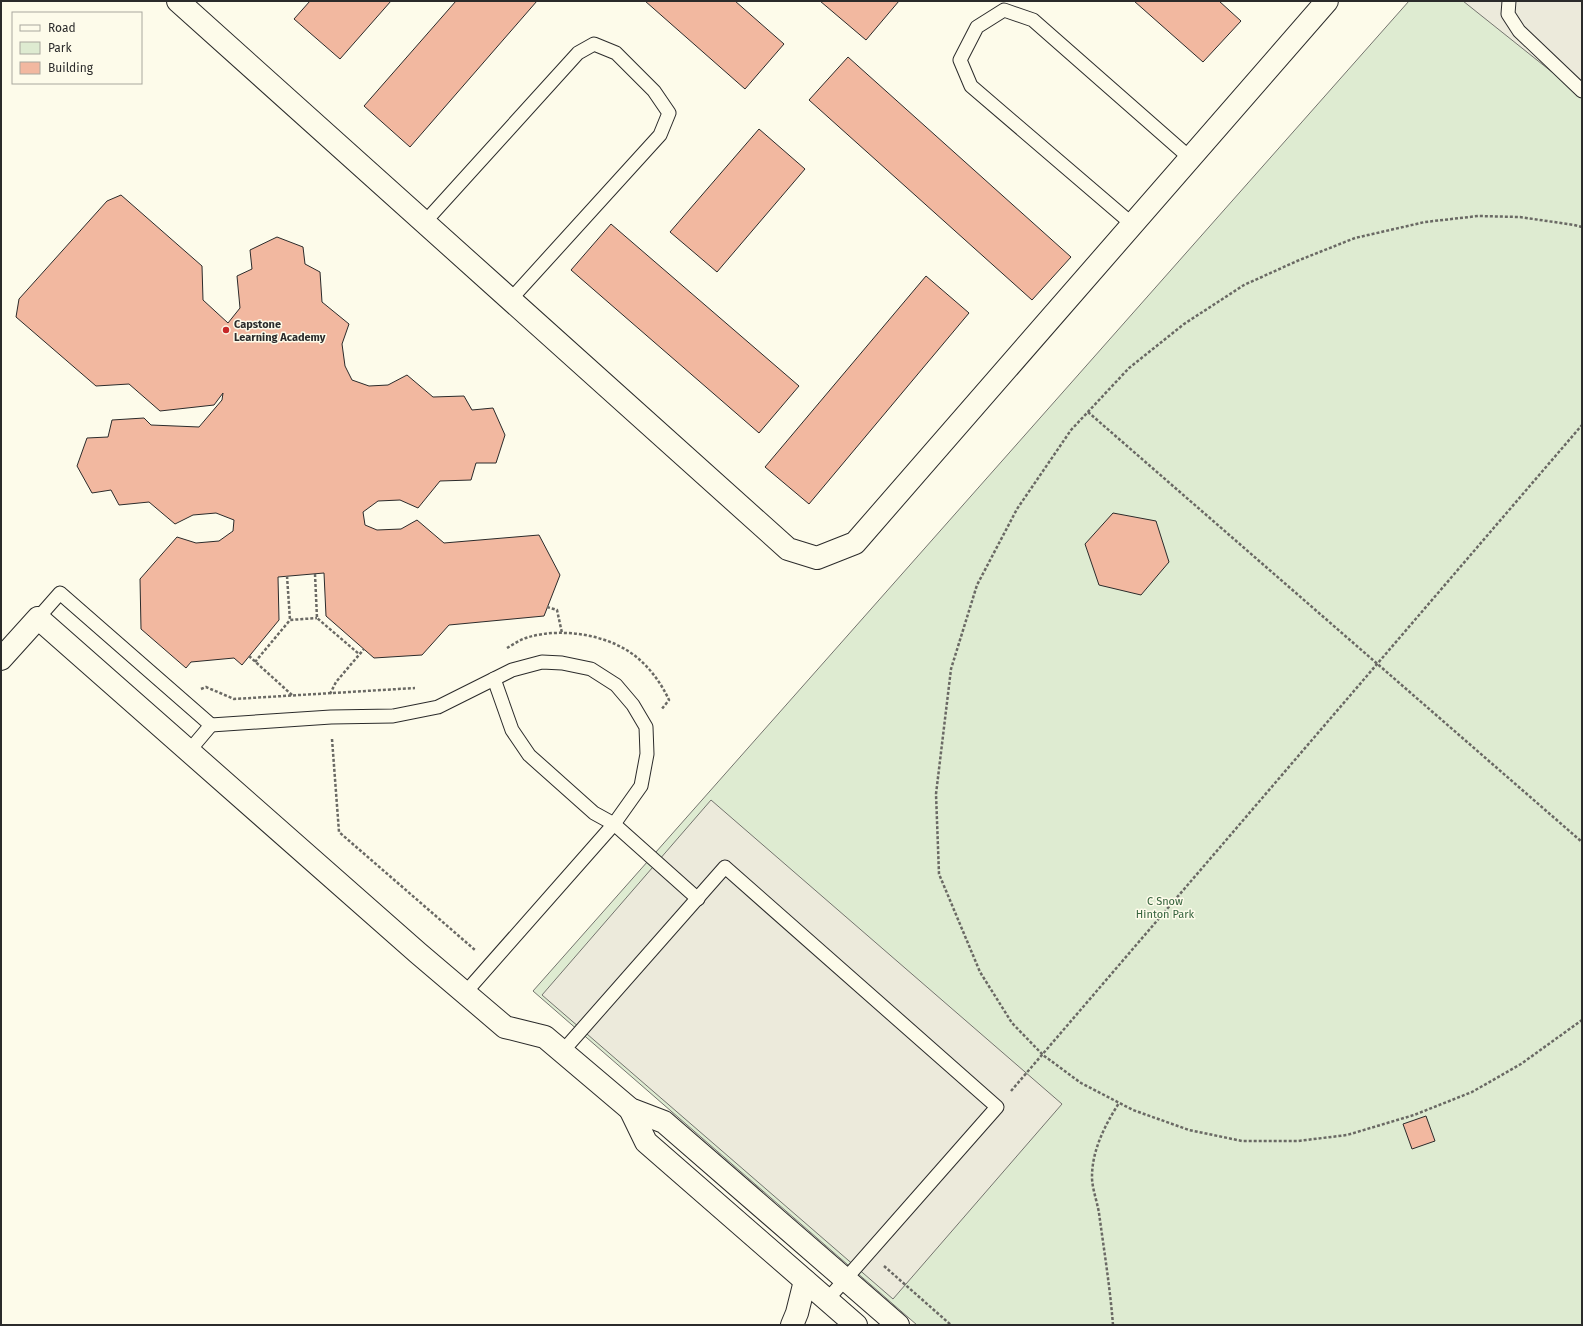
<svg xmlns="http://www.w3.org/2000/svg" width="1583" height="1326" viewBox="0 0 1583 1326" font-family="'Fira Sans',sans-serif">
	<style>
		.green { fill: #deebd1; stroke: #74746e }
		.parking { fill: #eceadb; stroke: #74746e }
		.building { fill: #f2b8a0; stroke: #2b2b2b }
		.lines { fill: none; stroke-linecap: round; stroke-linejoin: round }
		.service-casing { stroke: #2b2b2b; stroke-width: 15 }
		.minor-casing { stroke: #2b2b2b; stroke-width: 24 }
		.path { stroke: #6a6964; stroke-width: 2.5; stroke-dasharray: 3 2; stroke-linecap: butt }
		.service { stroke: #fdfbea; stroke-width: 13 }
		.minor { stroke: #fdfbea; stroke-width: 22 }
		.poi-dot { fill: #c62828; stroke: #fdfbea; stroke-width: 1.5 }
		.labels { text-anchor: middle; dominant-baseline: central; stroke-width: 3; stroke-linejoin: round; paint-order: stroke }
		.poi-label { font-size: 11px; font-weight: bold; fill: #2b2b2b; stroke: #fdfbea; text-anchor: start }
		.park-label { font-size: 11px; fill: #34623c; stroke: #fdfbea }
	</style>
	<rect width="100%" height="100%" fill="#fdfbea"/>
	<path class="green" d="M1409 1H1582V1325H917L533 991Z"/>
	<g class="parking">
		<path d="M1463 1H1582V96Z"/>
		<path d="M711 800 1062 1104 893 1299 542 995Z"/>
	</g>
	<g class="building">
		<path d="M310 1H391L340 59 294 19Z"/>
		<path d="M456 1H537L410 147 364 106Z"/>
		<path d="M645 1H735L784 44 745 89Z"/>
		<path d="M820 1H899L866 40Z"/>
		<path d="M1134 1H1219L1241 21 1203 62Z"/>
		<path d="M848 57 1071 257 1032 300 809 100Z"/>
		<path d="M759 129 805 169 717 272 670 232Z"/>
		<path d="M121 195 202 266 203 300 228 323 240 308 237 276 252 269 250 250 277 237 303 247 305 264 320 272 322 302 349 324 342 344 345 366 352 380 369 386 388 385 407 375 433 397 464 396 472 410 493 408 505 435 496 463H476L471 480 440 481 418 508 400 500 378 501 363 512 365 525 377 530 401 529 417 520 444 543 539 535 560 575 544 616 449 625 422 655 374 658 326 616 324 573 278 577 279 620 242 665 234 658 191 662 186 668 141 629 140 579 177 537 196 543 219 541 233 531 234 520 216 513 193 515 175 524 149 502 119 505 111 490 92 493 77 466 87 438 108 437 112 420 144 418 151 425 199 427 222 400 223 393 214 405 160 411 129 384 96 386 16 317 19 299 107 201Z"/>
		<path d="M611 224 799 386 759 433 571 270Z"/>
		<path d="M926 276 969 313 809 504 765 467Z"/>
		<path d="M1113 513 1156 521 1169 562 1141 595 1099 585 1085 544Z"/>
		<path d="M1426 1116 1435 1141 1412 1149 1403 1124Z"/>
	</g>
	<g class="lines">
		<g class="service-casing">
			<g id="service">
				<path d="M1509 1 1508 14 1519 31 1582 91"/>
				<path d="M424 223 578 53 594 44 616 53 654 91 669 113 660 135 511 299"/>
				<path d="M1132 224 971 86 960 60 977 27 1004 10 1033 20 1190 158"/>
				<path d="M38 618 60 593 211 725 189 751"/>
				<path d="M494 679 512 730 529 755 594 813 614 824 698 899"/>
				<path d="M211 725 331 717 393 716 438 707 512 670 542 662 562 663 591 669 616 685 633 705 646 727 647 754 641 786 614 824 465 993"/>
				<path d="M562 1052 725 867 997 1107 827 1300"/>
			</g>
		</g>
		<g class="minor-casing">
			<g id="minor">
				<path d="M178 1 788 549 817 558 855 543 1327 1"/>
				<path d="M1 659 38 618 418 953 505 1027 545 1037 630 1109 664 1122 898 1325"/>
				<path d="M630 1109 646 1142 856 1325"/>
				<path d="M792 1325 797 1313 805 1281"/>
			</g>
		</g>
		<g class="path">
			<path d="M1582 227 1574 225 1520 217 1478 216 1425 222 1355 238 1297 261 1244 285 1184 324 1129 368 1071 430 1017 509 977 585 951 669 936 794 939 874 980 972 1012 1023 1043 1055 1081 1083 1133 1110 1189 1130 1242 1141H1298L1347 1135 1414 1115 1472 1092 1521 1064 1582 1020"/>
			<path d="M1088 412 1582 842"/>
			<path d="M315 574 317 618 359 654"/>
			<path d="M287 576 290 620"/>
			<path d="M547 607 557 610 562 633"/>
			<path d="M507 648C514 644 521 639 529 637 563 627 614 635 641 661 653 672 662 685 669 700L661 710"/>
			<path d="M249 656 292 695"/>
			<path d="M255 662 290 620 317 618"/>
			<path d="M201 689 206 687 234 699 415 688"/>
			<path d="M330 694 336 682 364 649"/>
			<path d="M332 739 339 832 475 950"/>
			<path d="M1011 1091 1582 425"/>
			<path d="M884 1266 951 1325"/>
			<path d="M1113 1325C1110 1287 1104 1250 1099 1213 1097 1201 1092 1188 1092 1177 1092 1150 1105 1125 1119 1103"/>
		</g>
		<use href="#service" class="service"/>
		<use href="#minor" class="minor"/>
	</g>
	<circle class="poi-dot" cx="226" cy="330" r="4"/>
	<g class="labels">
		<g class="poi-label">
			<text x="234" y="324">Capstone<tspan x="234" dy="13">Learning Academy</tspan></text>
		</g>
		<g class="park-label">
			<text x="1165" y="901">C Snow<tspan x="1165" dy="13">Hinton Park</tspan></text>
		</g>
	</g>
	<rect width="1583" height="1326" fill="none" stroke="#2b2b2b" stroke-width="4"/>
	<rect x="12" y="12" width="130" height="72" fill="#fdfbea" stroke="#a9a89e"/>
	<rect x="20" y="25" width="20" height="6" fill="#fdfbea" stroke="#a9a89e"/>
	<text x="48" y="32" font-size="12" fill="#2b2b2b">Road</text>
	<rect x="20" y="42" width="20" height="12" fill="#deebd1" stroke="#a9a89e"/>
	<text x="48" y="52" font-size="12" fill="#2b2b2b">Park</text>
	<rect x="20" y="62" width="20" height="12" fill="#f2b8a0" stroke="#a9a89e"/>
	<text x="48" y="72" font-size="12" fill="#2b2b2b">Building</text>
</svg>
